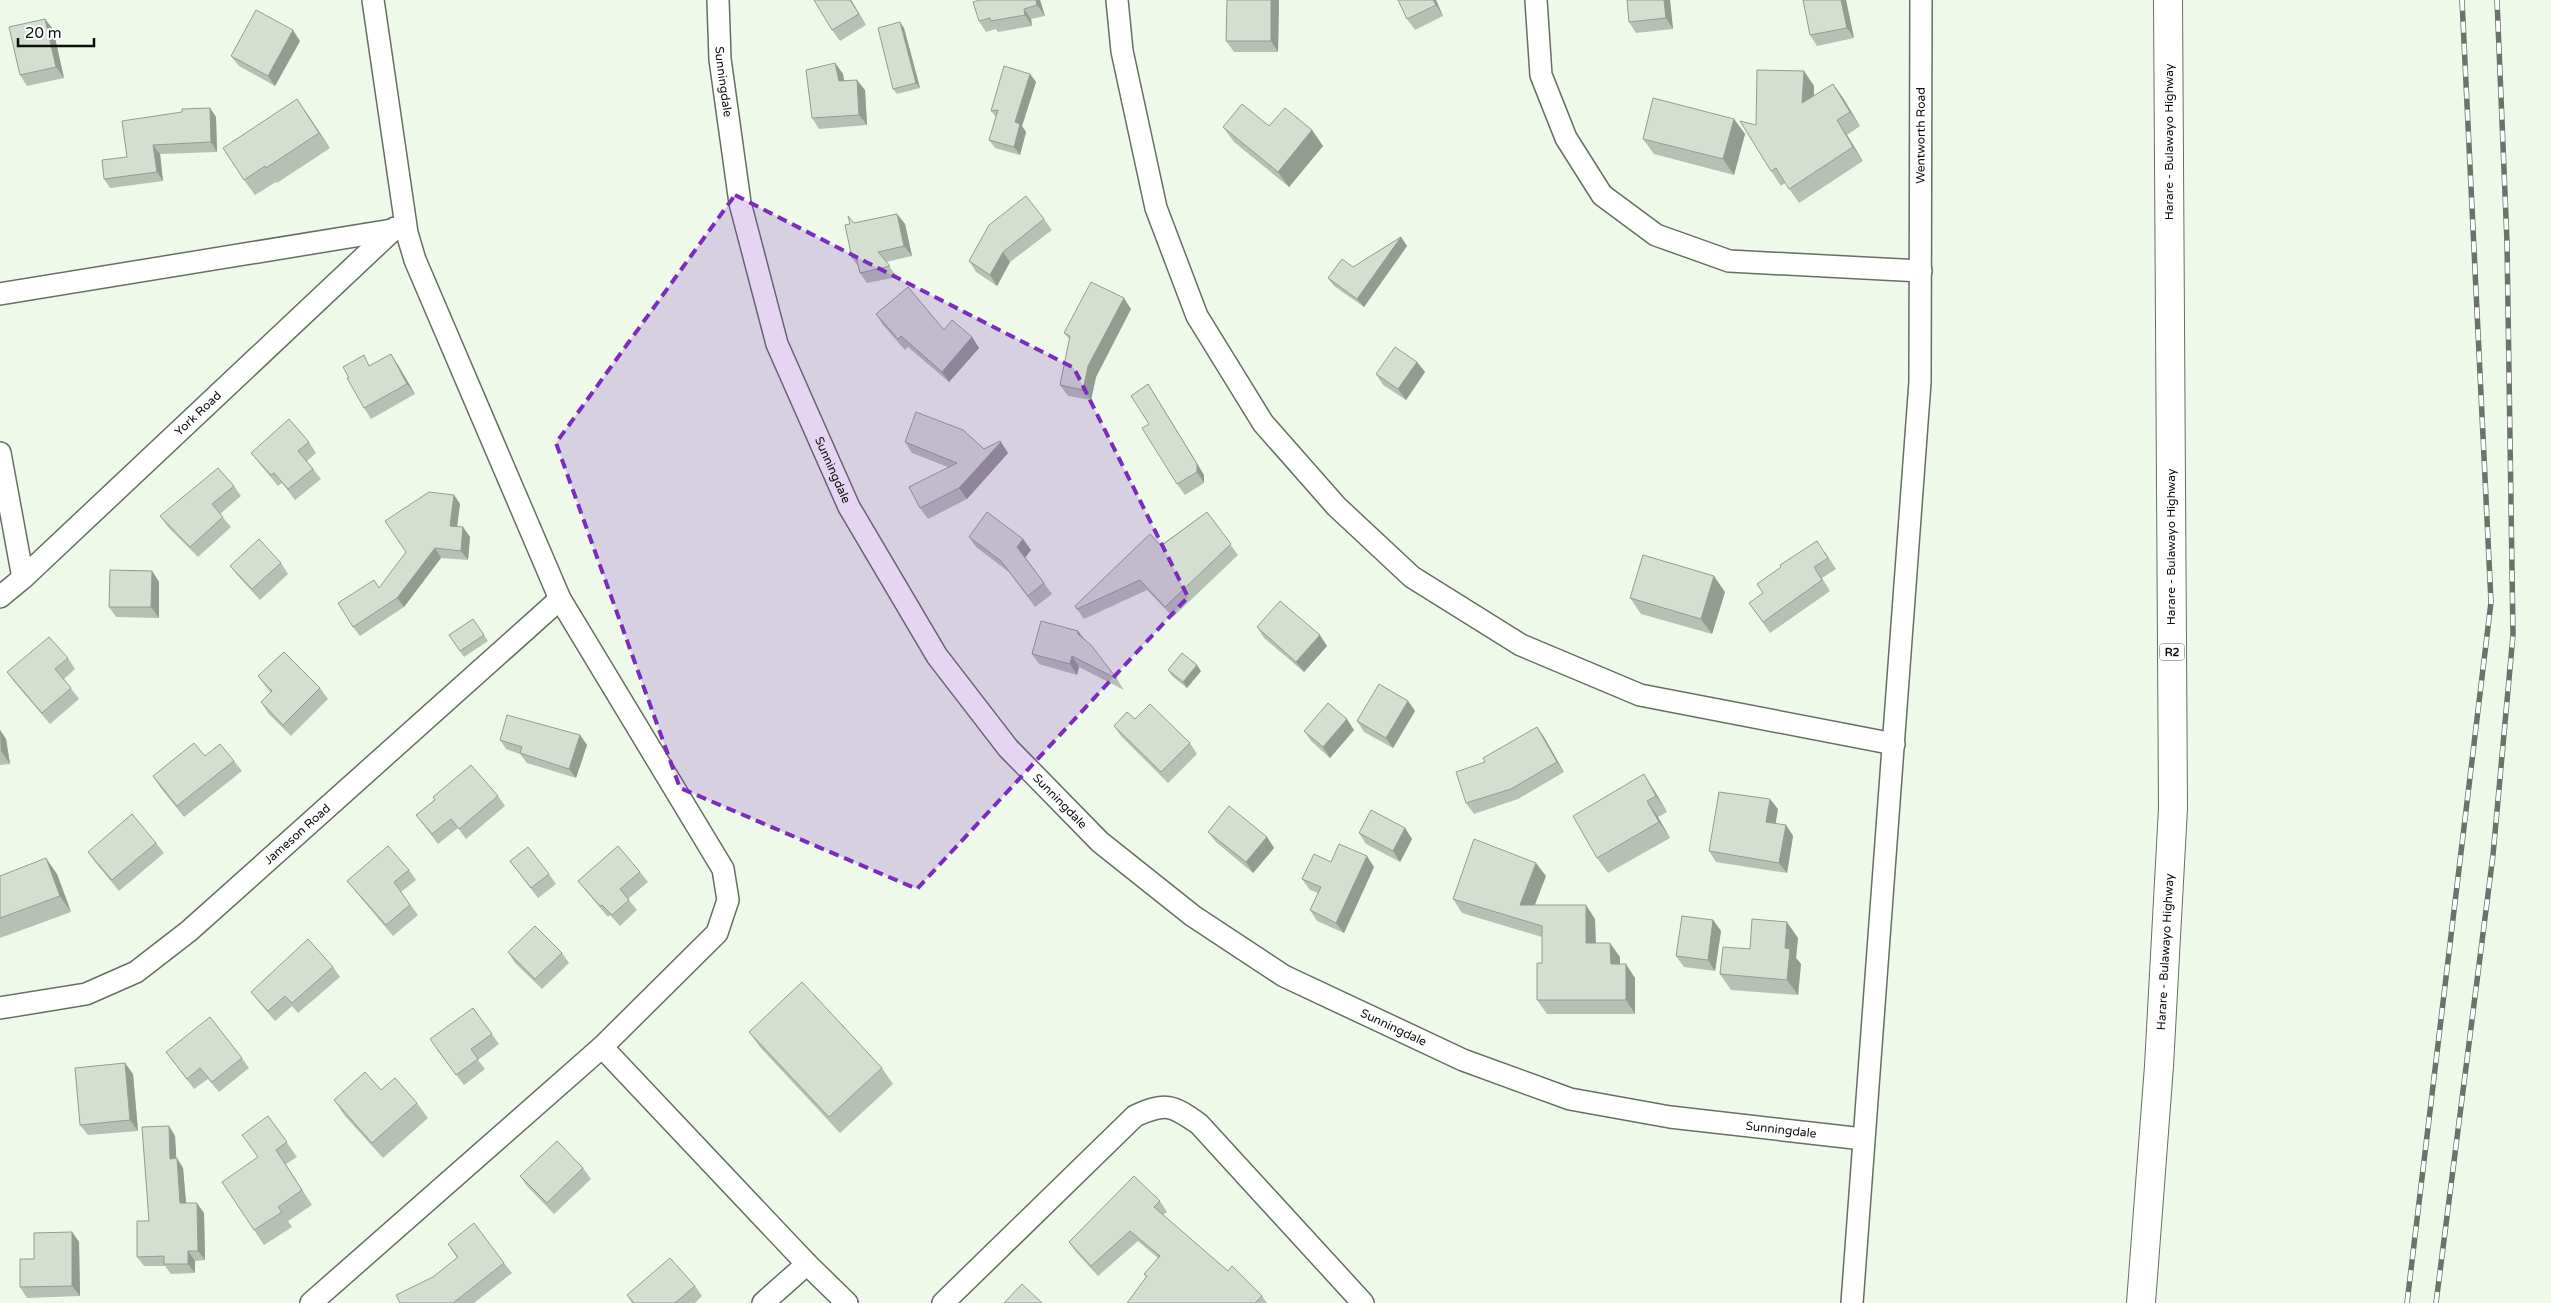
<svg xmlns="http://www.w3.org/2000/svg" width="2551" height="1303" viewBox="0 0 2551 1303" font-family="'Varela Round',sans-serif">
	<style>
		.lines { fill: none; stroke-linecap: round; stroke-linejoin: round }
		.minor-casing { stroke: #656f62; stroke-width: 24 }
		.trunk-casing { stroke: #656f62; stroke-width: 30 }
		.minor { stroke: #fff; stroke-width: 21 }
		.trunk { stroke: #fff; stroke-width: 28 }
		.rail-casing { stroke: #6b7269; stroke-width: 5.5 }
		.rail { stroke: #fff; stroke-width: 4; stroke-dasharray: 11; stroke-linecap: butt }
		.wall { fill: #b6c0b4 }
		.shaded-wall { fill: #949c92 }
		.building { fill: #d4dfd1; stroke: #949c92 }
		.marked { fill: #7b2cbf; fill-opacity: 0.2; stroke: #7b2cbf; stroke-width: 4; stroke-dasharray: 10 6; stroke-linejoin: round }
		.labels { text-anchor: middle; dominant-baseline: central; stroke-width: 5; stroke-linejoin: round; paint-order: stroke }
		.shield { fill: #fff; stroke: #545754; stroke-width: 1 }
		.shield-label { font-size: 11px; font-weight: bold; fill: #0b0f0a }
		.street-label { font-size: 12px; fill: #0b0f0a; stroke: #fff }
	</style>
	<rect width="100%" height="100%" fill="#eef9ea"/>
	<g class="lines">
		<g class="minor-casing">
			<g id="minor">
				<path d="M373 0 407 233 415 260 560 599 723 869 728 900 717 933 602 1047"/>
				<path id="s1" d="M718 0 720 59 740 203 777 344 849 507 937 656 1008 748 1100 842 1193 916 1284 976 1463 1060 1570 1099 1670 1117 1863 1139"/>
				<path d="M1117 0 1122 51 1156 208 1197 316 1263 423 1336 506 1412 577 1521 645 1640 695 1894 744"/>
				<path d="M1536 0 1541 75 1566 138 1602 195 1656 235 1729 261 1921 271"/>
				<path d="M0 294 398 229"/>
				<path d="M0 453 23 578"/>
				<path id="s2" d="M0 597 23 578 395 228"/>
				<path id="s3" d="M0 1008 86 994 136 972 189 931 560 599"/>
				<path d="M311 1303 602 1047 807 1264 847 1303"/>
				<path d="M763 1303 807 1264"/>
				<path d="M943 1303 1135 1116C1166 1102 1172 1105 1199 1124L1363 1303"/>
				<path id="s4" d="M1852 1303 1920 382 1921 0"/>
			</g>
		</g>
		<g class="trunk-casing">
			<g id="trunk">
				<path id="s5" d="M2141 1303 2159 1066 2173 808 2168 0"/>
			</g>
		</g>
		<use href="#minor" class="minor"/>
		<use href="#trunk" class="trunk"/>
		<g class="rail-casing">
			<g id="rail">
				<path d="M2407 1303 2491 602 2462 0"/>
				<path d="M2436 1303 2493 855 2513 635 2507 242 2497 0"/>
			</g>
		</g>
		<use href="#rail" class="rail"/>
	</g>
	<g class="wall">
		<path d="M851 0 866 25 840 41 832 30Z"/>
		<path d="M1040 0 1045 16 1031 19 1032 26 998 32 996 29 986 32 979 21Z"/>
		<path d="M1227 0H1279L1278 52H1234L1226 41Z"/>
		<path d="M1436 0 1443 16 1415 30 1407 19Z"/>
		<path d="M1627 0H1670L1673 29 1636 33 1629 22Z"/>
		<path d="M1803 0H1846L1854 38 1817 46 1810 35Z"/>
		<path d="M904 28 920 88 897 94 893 89Z"/>
		<path d="M53 29 64 78 27 86 20 75Z"/>
		<path d="M300 41 275 86 239 66 231 56Z"/>
		<path d="M835 63 843 74 844 81 865 90 867 125 819 129 812 118Z"/>
		<path d="M1804 71 1814 86V96L1833 84 1843 98 1860 126 1847 135 1863 161 1799 203 1785 183 1781 186 1771 171 1756 125Z"/>
		<path d="M1030 74 1036 82 1022 126 1026 132 1020 155 995 148 989 140 996 117 991 111Z"/>
		<path d="M210 108 216 117 217 152 160 154 163 181 110 188 104 179 127 157Z"/>
		<path d="M308 115 330 148 277 183 276 182 255 195 244 180Z"/>
		<path d="M1734 119 1745 134 1734 175 1654 154 1643 139Z"/>
		<path d="M1269 126 1312 130 1323 146 1289 187 1234 142 1223 127Z"/>
		<path d="M897 214 905 224 912 256 886 262 897 277 867 283 860 273 858 266 852 258 854 223Z"/>
		<path d="M1044 219 1052 230 1010 262 997 286 976 272 969 261Z"/>
		<path d="M1401 237 1407 246 1364 307 1334 286 1328 278 1353 267Z"/>
		<path d="M1131 309 1096 377 1091 400 1068 396 1060 385 1070 340 1064 333Z"/>
		<path d="M876 314 944 330 972 337 979 348 949 382 908 347 905 350 883 325Z"/>
		<path d="M1417 362 1425 372 1406 400 1383 385 1376 374Z"/>
		<path d="M371 365H398L415 394 371 419 364 408Z"/>
		<path d="M1148 384 1155 395 1204 475V483L1185 495 1177 484 1149 424Z"/>
		<path d="M309 442 316 453 307 461 321 479 295 500 282 483 278 486 259 463 251 453Z"/>
		<path d="M905 442 1008 453 967 499 928 519 920 508 948 467 912 453Z"/>
		<path d="M234 486 241 496 220 514 231 527 198 557 168 527 160 516Z"/>
		<path d="M454 495 460 504 457 527H463L470 537 468 560 441 558 404 607 360 636 353 627Z"/>
		<path d="M1207 512 1238 555 1173 617 1147 590 1084 619 1075 606Z"/>
		<path d="M969 537 1023 539 1031 550 1025 557 1052 594 1035 607 1009 572 976 547Z"/>
		<path d="M1825 552 1836 569 1822 578 1830 591 1770 633 1749 603Z"/>
		<path d="M281 563 288 574 260 600 238 576 230 566Z"/>
		<path d="M152 571 159 582V618L116 617 109 607Z"/>
		<path d="M1725 592 1712 634 1641 614 1630 598Z"/>
		<path d="M473 619 488 641 464 657 449 635Z"/>
		<path d="M1257 627 1327 646 1304 672 1264 638Z"/>
		<path d="M1084 639 1117 679 1124 690 1079 667 1077 675 1039 664 1032 654Z"/>
		<path d="M68 658 75 669 64 679 79 699 50 724 15 683 7 672Z"/>
		<path d="M1168 670 1201 671 1187 688 1172 676Z"/>
		<path d="M258 676 320 688 328 699 291 736 268 713 261 702 271 693 266 687Z"/>
		<path d="M1408 701 1415 711 1393 748 1364 732 1357 721Z"/>
		<path d="M1135 719 1190 743 1197 754 1168 783 1121 736 1114 726Z"/>
		<path d="M1537 727 1544 737 1564 772 1518 799 1474 814 1466 803 1485 762Z"/>
		<path d="M0 730 6 739 10 764 0 765Z"/>
		<path d="M1354 730 1330 758 1311 741 1304 731Z"/>
		<path d="M580 735 587 745 576 778 527 763 520 754 506 749 500 740Z"/>
		<path d="M205 756 234 761 242 771 184 817 160 787 153 776Z"/>
		<path d="M1654 790 1667 812 1658 817 1670 838 1608 873 1597 858Z"/>
		<path d="M498 796 505 806 466 839 458 828 438 844 416 815 434 800Z"/>
		<path d="M1778 809 1775 824 1786 825 1793 836 1787 873 1716 862 1709 851Z"/>
		<path d="M1405 828 1412 839 1400 862 1366 844 1359 833Z"/>
		<path d="M1208 832 1267 837 1274 848 1253 873 1216 842Z"/>
		<path d="M156 843 164 853 119 891 95 862 88 852Z"/>
		<path d="M510 861 549 874 556 884 538 898Z"/>
		<path d="M1331 862 1374 867 1344 933 1317 921 1310 910 1318 893 1310 890 1302 879Z"/>
		<path d="M409 870 416 880 401 892 418 915 393 936 355 891 347 881Z"/>
		<path d="M640 872 648 882 628 899 637 910 620 926 610 915 608 917 586 891 578 881Z"/>
		<path d="M57 874 71 912 0 938V876Z"/>
		<path d="M1546 876 1535 905 1595 919 1596 943 1620 957V964L1635 978V1014H1547L1537 1000 1542 963V937L1462 913 1453 899Z"/>
		<path d="M1713 920 1721 931 1715 971 1684 967 1676 956Z"/>
		<path d="M1798 938 1796 958 1801 964 1798 995 1731 990 1720 974 1750 949Z"/>
		<path d="M508 952 562 953 569 963 542 989 515 963Z"/>
		<path d="M333 967 340 977 298 1013 292 1006 275 1021 258 1001 251 992Z"/>
		<path d="M473 1008 499 1044 478 1060 485 1069 464 1085 437 1050Z"/>
		<path d="M749 1032 882 1068 893 1084 840 1133 760 1047Z"/>
		<path d="M166 1052 242 1058 249 1068 219 1092 208 1079 194 1089Z"/>
		<path d="M133 1074 138 1131 88 1135 80 1125Z"/>
		<path d="M381 1090 417 1103 428 1118 383 1158 345 1116 334 1100Z"/>
		<path d="M268 1116 297 1157 286 1164 312 1205 288 1221 292 1227 264 1245 254 1230 258 1157Z"/>
		<path d="M169 1126 175 1136 176 1158 183 1168 186 1203 204 1213 205 1260 195 1261V1273L171 1274 165 1266H144L137 1257 149 1221Z"/>
		<path d="M583 1168 591 1179 554 1214 527 1186 520 1176Z"/>
		<path d="M1160 1201 1167 1212 1163 1215 1228 1271 1262 1296 1267 1303H1127L1146 1277 1144 1274 1158 1258 1138 1241 1098 1276 1076 1252 1069 1242Z"/>
		<path d="M72 1232 79 1242 80 1296 27 1298 20 1287 34 1259Z"/>
		<path d="M448 1244 504 1263 512 1273 474 1303H400L457 1258Z"/>
		<path d="M695 1286 702 1296 695 1303H632L627 1295Z"/>
	</g>
	<g class="shaded-wall">
		<path d="M850 0H851L866 25 859 14Z"/>
		<path d="M1036 0H1040L1045 16 1037 5Z"/>
		<path d="M1271 0H1279L1278 52 1271 41Z"/>
		<path d="M1433 0H1436L1443 16 1436 5Z"/>
		<path d="M1664 0H1670L1673 29 1666 18Z"/>
		<path d="M1841 0H1846L1854 38 1847 28Z"/>
		<path d="M1024 9 1031 19 1032 26 1025 15Z"/>
		<path d="M45 19 53 29 64 78 56 67Z"/>
		<path d="M900 22 904 28 920 88 916 83Z"/>
		<path d="M293 30 300 41 275 86 268 76Z"/>
		<path d="M835 63 843 74 846 92 839 81Z"/>
		<path d="M1804 71 1814 86 1813 118 1802 103Z"/>
		<path d="M1030 74 1036 82 1022 126 1026 132 1020 155 1014 147 1015 122Z"/>
		<path d="M857 80 865 90 867 125 859 115Z"/>
		<path d="M1833 84 1843 98 1860 126 1850 112Z"/>
		<path d="M297 99 308 115 330 148 319 133Z"/>
		<path d="M210 108 216 117 217 152 211 142Z"/>
		<path d="M1734 119 1745 134 1734 175 1723 159Z"/>
		<path d="M1837 120 1847 135 1863 161 1853 147Z"/>
		<path d="M1312 130 1323 146 1289 187 1278 172Z"/>
		<path d="M153 145 160 154 163 181 157 172Z"/>
		<path d="M897 214 905 224 912 256 904 246Z"/>
		<path d="M1401 237 1407 246 1364 307 1357 299Z"/>
		<path d="M1003 252 1010 262 997 286 990 275Z"/>
		<path d="M1124 298 1131 309 1096 377 1091 400 1083 390 1088 366Z"/>
		<path d="M972 337 979 348 949 382 942 372Z"/>
		<path d="M391 354 398 365 415 394 407 384Z"/>
		<path d="M1417 362 1425 372 1406 400 1398 389Z"/>
		<path d="M1148 384 1155 395 1204 475V483L1197 472Z"/>
		<path d="M1001 442 1008 453 967 499 959 488Z"/>
		<path d="M454 495 460 504 456 535 450 526Z"/>
		<path d="M463 527 470 537 468 560 461 551Z"/>
		<path d="M1023 539 1031 550 1025 558 1017 547Z"/>
		<path d="M435 548 441 558 404 607 397 598Z"/>
		<path d="M152 571 159 582V618L151 607Z"/>
		<path d="M1714 576 1725 592 1712 634 1701 619Z"/>
		<path d="M1078 631 1086 641 1078 634Z"/>
		<path d="M1320 635 1327 646 1304 672 1296 662Z"/>
		<path d="M1072 656 1079 667 1077 675 1070 664Z"/>
		<path d="M1197 665 1201 671 1187 688 1183 682Z"/>
		<path d="M1408 701 1415 711 1393 748 1386 738Z"/>
		<path d="M1347 719 1354 730 1330 758 1323 747Z"/>
		<path d="M1537 727 1544 737 1564 772 1557 762Z"/>
		<path d="M0 730 6 739 10 764 1 751Z"/>
		<path d="M580 735 587 745 576 778 569 769Z"/>
		<path d="M1644 774 1654 790 1667 812 1656 796Z"/>
		<path d="M1770 799 1778 809 1774 833 1766 822Z"/>
		<path d="M1647 801 1658 817 1670 838 1659 822Z"/>
		<path d="M1786 825 1793 836 1787 873 1779 863Z"/>
		<path d="M1405 828 1412 839 1400 862 1393 851Z"/>
		<path d="M1267 837 1274 848 1253 873 1246 862Z"/>
		<path d="M1367 856 1374 867 1344 933 1336 923Z"/>
		<path d="M46 858 57 874 71 912 60 896Z"/>
		<path d="M1536 863 1546 876 1529 919 1520 905Z"/>
		<path d="M1586 905 1595 919 1596 957 1586 943Z"/>
		<path d="M1713 920 1721 931 1715 971 1708 960Z"/>
		<path d="M1787 922 1798 938 1796 958 1801 964 1798 995 1787 980 1785 948Z"/>
		<path d="M1610 943 1620 957V978L1611 964Z"/>
		<path d="M1626 964 1635 978V1014L1626 1000Z"/>
		<path d="M125 1063 133 1074 138 1131 130 1120Z"/>
		<path d="M169 1126 175 1136 177 1169 170 1159Z"/>
		<path d="M177 1158 183 1168 187 1213 180 1203Z"/>
		<path d="M197 1203 204 1213 205 1260 198 1251Z"/>
		<path d="M72 1232 79 1242 80 1296 72 1286Z"/>
		<path d="M188 1251 195 1261V1273L188 1264Z"/>
	</g>
	<g class="building">
		<path d="M814 0H850L859 14 832 30Z"/>
		<path d="M980 0H1036L1037 5 1024 9 1025 15 991 21 990 18 979 21 973 2Z"/>
		<path d="M1227 0H1271V41H1226Z"/>
		<path d="M1398 0H1433L1436 5 1407 19Z"/>
		<path d="M1627 0H1664L1666 18 1629 22Z"/>
		<path d="M1803 0H1841L1847 28 1810 35Z"/>
		<path d="M256 10 293 30 268 76 231 56Z"/>
		<path d="M45 19 56 67 20 75 9 27Z"/>
		<path d="M900 22 916 83 893 89 878 28Z"/>
		<path d="M835 63 839 81 857 80 859 115 812 118 806 70Z"/>
		<path d="M1004 66 1030 74 1015 122 1020 124 1014 147 989 140 998 110 991 111Z"/>
		<path d="M1757 70 1804 71 1802 103 1833 84 1850 112 1837 120 1853 147 1789 189 1776 168 1771 171 1740 121 1756 125Z"/>
		<path d="M1653 98 1734 119 1723 159 1643 139Z"/>
		<path d="M297 99 319 133 266 168 265 166 244 180 223 148Z"/>
		<path d="M1242 104 1269 126 1285 108 1312 130 1278 172 1223 127Z"/>
		<path d="M210 108 211 142 153 145 157 172 104 179 102 160 127 157 122 121 182 112V109Z"/>
		<path d="M1026 196 1044 219 1003 252 990 275 969 261 989 225Z"/>
		<path d="M897 214 904 246 878 252 890 266 860 273 856 256 852 258 845 225 850 224 848 216 854 223Z"/>
		<path d="M1401 237 1357 299 1328 278 1342 259 1353 267Z"/>
		<path d="M1091 282 1124 298 1088 366 1083 390 1060 385 1070 336 1064 333Z"/>
		<path d="M908 287 944 330 952 320 972 337 942 372 901 336 898 339 876 314Z"/>
		<path d="M1395 347 1417 362 1398 389 1376 374Z"/>
		<path d="M391 354 407 384 364 408 347 378H349L343 367 364 355 369 366Z"/>
		<path d="M1148 384 1197 464V472L1177 484 1142 428 1149 424 1131 396Z"/>
		<path d="M916 412 963 430 984 449 1000 441 1001 442 959 488 920 508 909 487 957 463 905 442Z"/>
		<path d="M289 419 309 442 298 451 313 469 288 489 274 473 271 475 251 453Z"/>
		<path d="M218 468 234 486 212 504 223 517 190 547 160 516Z"/>
		<path d="M429 492 454 495 450 526 463 527 461 551 435 548 397 598 353 627 338 603 374 580 379 588 406 552 385 521Z"/>
		<path d="M987 512 1023 539 1017 547 1044 583 1028 596 1001 561 969 537Z"/>
		<path d="M1207 512 1231 544 1165 607 1140 580 1077 609 1075 606 1150 534 1161 546Z"/>
		<path d="M259 539 281 563 252 589 230 566Z"/>
		<path d="M1817 541 1828 558 1814 567 1822 580 1763 622 1749 603 1763 593 1757 584 1781 567 1780 565Z"/>
		<path d="M1643 555 1714 576 1701 619 1630 598Z"/>
		<path d="M110 570 152 571 151 607H109Z"/>
		<path d="M1280 601 1320 635 1296 662 1257 627Z"/>
		<path d="M473 619 484 635 460 651 449 635Z"/>
		<path d="M1041 621 1078 631V634L1091 645 1117 679 1072 656 1070 664 1032 654Z"/>
		<path d="M49 637 68 658 55 669 71 688 42 713 7 672Z"/>
		<path d="M284 652 320 688 283 725 261 702 272 691 258 676Z"/>
		<path d="M1182 653 1197 665 1183 682 1168 670Z"/>
		<path d="M1379 684 1408 701 1386 738 1357 721Z"/>
		<path d="M1328 703 1347 719 1323 747 1304 731Z"/>
		<path d="M1150 704 1190 743 1161 772 1114 726 1127 712 1135 719Z"/>
		<path d="M507 715 580 735 569 769 520 753 522 747 500 740Z"/>
		<path d="M1537 727 1557 762 1511 789 1466 803 1456 772 1485 762 1483 758Z"/>
		<path d="M194 743 205 756 220 744 234 761 177 806 153 776Z"/>
		<path d="M471 765 498 796 459 829 451 819 432 834 416 815 435 800 433 797Z"/>
		<path d="M1644 774 1656 796 1647 801 1659 822 1597 858 1573 816Z"/>
		<path d="M1719 792 1770 799 1766 822 1786 825 1779 863 1709 851Z"/>
		<path d="M1229 806 1267 837 1246 862 1208 832Z"/>
		<path d="M1371 810 1405 828 1393 851 1359 833Z"/>
		<path d="M132 814 156 843 112 880 88 852Z"/>
		<path d="M1474 839 1536 863 1520 905H1586V943H1610L1611 964H1626V1000H1537V963H1542V926L1453 899Z"/>
		<path d="M1339 844 1367 856 1336 923 1310 910 1321 887 1302 879 1314 854 1331 862Z"/>
		<path d="M388 846 409 870 394 882 410 905 386 925 347 881Z"/>
		<path d="M618 846 640 872 620 889 629 900 612 915 602 905 600 906 578 881Z"/>
		<path d="M528 847 549 874 531 888 510 861Z"/>
		<path d="M46 858 60 896 0 918V876Z"/>
		<path d="M1682 916 1713 920 1708 960 1676 956Z"/>
		<path d="M1752 919 1787 922 1785 948 1790 949 1787 980 1720 974 1723 947 1750 949Z"/>
		<path d="M535 926 562 953 535 979 508 952Z"/>
		<path d="M308 939 333 967 292 1003 285 996 268 1011 251 992Z"/>
		<path d="M802 982 882 1068 829 1117 749 1032Z"/>
		<path d="M473 1008 492 1034 471 1049 478 1059 456 1075 430 1039Z"/>
		<path d="M210 1017 242 1058 212 1082 200 1068 187 1079 166 1052Z"/>
		<path d="M125 1063 130 1120 80 1125 75 1068Z"/>
		<path d="M365 1072 381 1090 395 1078 417 1103 372 1143 334 1100Z"/>
		<path d="M268 1116 287 1142 276 1150 302 1190 278 1207 282 1212 254 1230 222 1182 258 1157 242 1135Z"/>
		<path d="M169 1126 170 1159 177 1158 180 1203H197L198 1251H188V1264H164V1256L137 1257V1221H149L142 1127Z"/>
		<path d="M557 1141 583 1168 547 1203 520 1176Z"/>
		<path d="M1134 1176 1160 1201 1154 1207 1228 1271 1232 1266 1262 1296 1255 1303H1127L1147 1276 1144 1274 1160 1256 1130 1231 1091 1266 1069 1242Z"/>
		<path d="M474 1223 504 1263 453 1303H400L396 1295 433 1277 458 1257 448 1244Z"/>
		<path d="M72 1232V1286L20 1287V1259H34V1233Z"/>
		<path d="M670 1258 695 1286 675 1303H634L627 1295Z"/>
		<path d="M1022 1284 1042 1303H1004Z"/>
	</g>
	<path class="marked" d="M735 195 1074 368 1188 597 917 889 680 788 556 443Z"/>
	<g class="labels">
		<rect class="shield" x="2159.5" y="643.5" width="25" height="17" rx="4"/>
		<g class="shield-label">
			<text x="2172" y="652">R2</text>
		</g>
		<g class="street-label">
			<text stroke="none"><textPath href="#s1" startOffset="82">Sunningdale</textPath></text>
			<text stroke="none"><textPath href="#s4" startOffset="1170">Wentworth Road</textPath></text>
			<text transform="translate(2169 142) rotate(-90)">Harare - Bulawayo Highway</text>
			<text stroke="none"><textPath href="#s2" startOffset="270">York Road</textPath></text>
			<text stroke="none"><textPath href="#s1" startOffset="488">Sunningdale</textPath></text>
			<text transform="translate(2171 547) rotate(-90)">Harare - Bulawayo Highway</text>
			<text stroke="none"><textPath href="#s1" startOffset="892">Sunningdale</textPath></text>
			<text stroke="none"><textPath href="#s3" startOffset="354">Jameson Road</textPath></text>
			<text stroke="none"><textPath href="#s5" startOffset="352">Harare - Bulawayo Highway</textPath></text>
			<text stroke="none"><textPath href="#s1" startOffset="1298">Sunningdale</textPath></text>
			<text stroke="none"><textPath href="#s1" startOffset="1702">Sunningdale</textPath></text>
		</g>
	</g>
	<path d="M18 38v8h76v-8" fill="none" stroke="#0b0f0a" stroke-width="2.5"/>
	<text x="25" y="38" font-size="15" fill="#0b0f0a" stroke="#ffffff" stroke-width="4" paint-order="stroke">20 m</text>
</svg>
